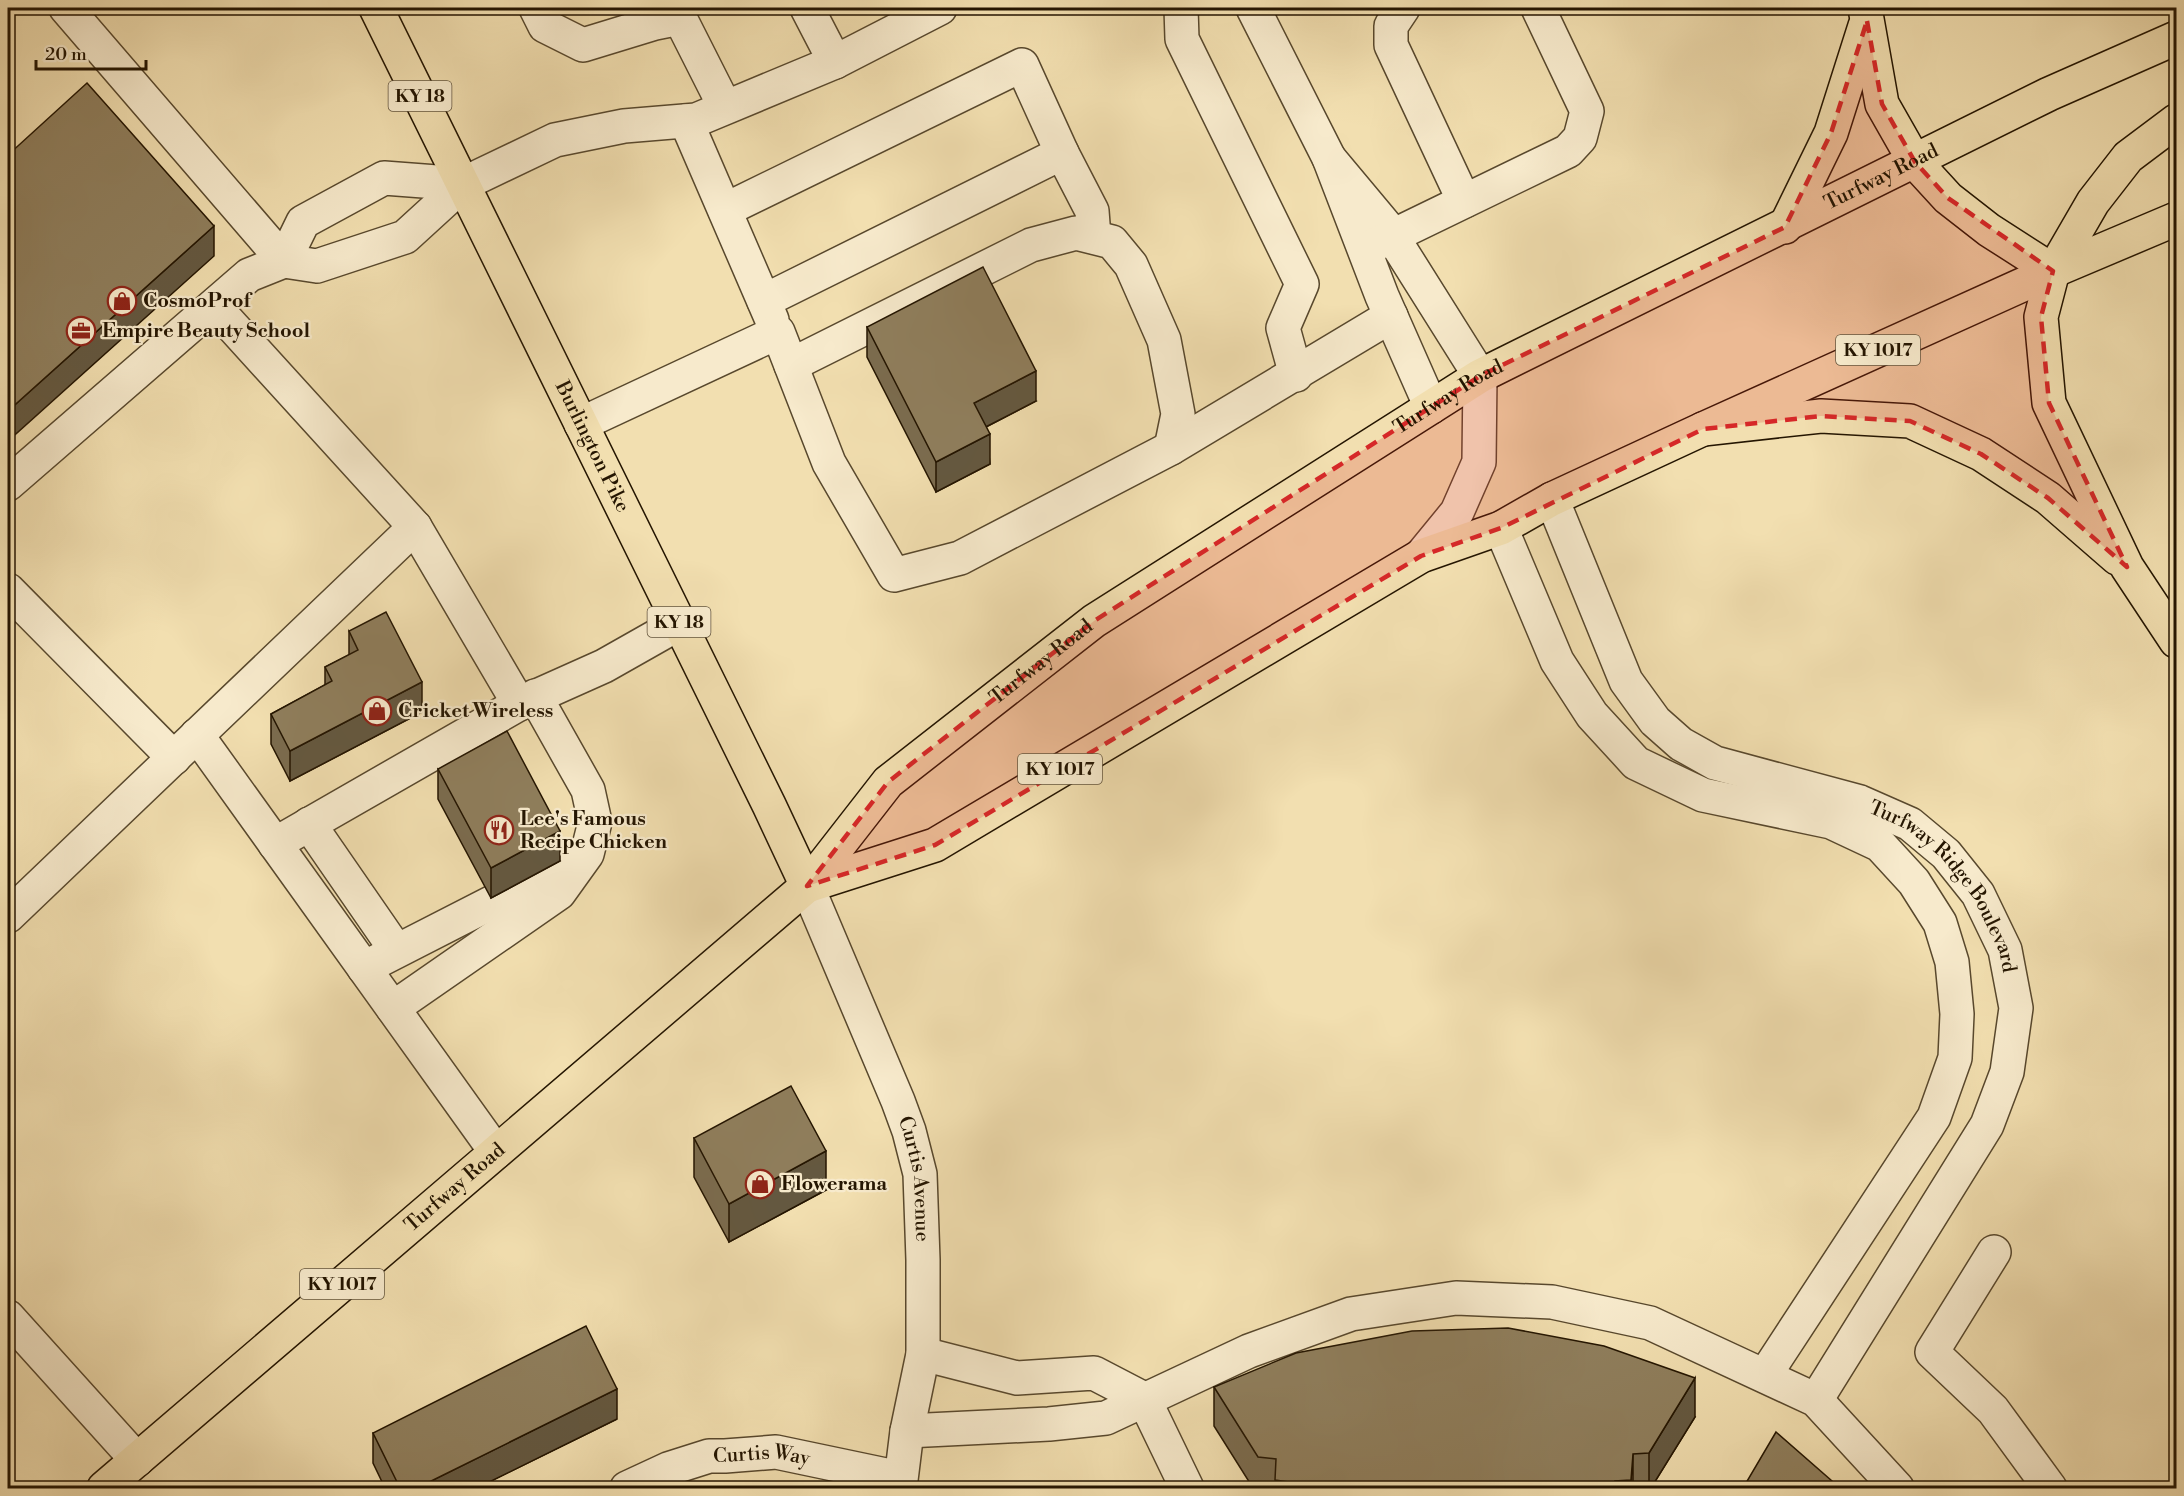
<svg xmlns="http://www.w3.org/2000/svg" width="2184" height="1496" viewBox="0 0 2184 1496" font-family="'Libre Bodoni',serif">
	<style>
		.lines { fill: none; stroke-linecap: round; stroke-linejoin: round }
		.minor-casing { stroke: #58482d; stroke-width: 36 }
		.major-casing { stroke: #241501; stroke-width: 36 }
		.highway-casing { stroke: #241501; stroke-width: 36 }
		.minor { stroke: #f7eacc; stroke-width: 33 }
		.major { stroke: #f2dfb0; stroke-width: 33 }
		.highway { stroke: #f2dfb0; stroke-width: 33 }
		.wall { fill: #7b6c4f; stroke: #241501; stroke-width: 1.5 }
		.shaded-wall { fill: #645840; stroke: #241501; stroke-width: 1.5 }
		.building { fill: #8f7e5c; stroke: #241501; stroke-width: 1.5 }
		.marked { fill: #d62828; fill-opacity: 0.2; stroke: #d62828; stroke-width: 4.5; stroke-dasharray: 12 8; stroke-linejoin: round }
		.labels { text-anchor: middle; dominant-baseline: central; stroke-width: 4.5; stroke-linejoin: round; paint-order: stroke }
		.shield { fill: #f7eacc; stroke: #63553e; stroke-width: 1.5 }
		.shield-label { font-size: 18px; font-weight: bold; fill: #241501 }
		.street-label { font-size: 20px; fill: #241501; stroke: #f7eacc }
		.poi-label { font-size: 20px; font-weight: bold; fill: #241501; stroke: #f7eacc; text-anchor: start }
	</style>
	<rect width="100%" height="100%" fill="#f2dfb0"/>
	<filter id="stains"><feTurbulence type="fractalNoise" baseFrequency=".00333" numOctaves="4"/><feColorMatrix values="0 0 0 0 .2 0 0 0 0 .09 0 0 0 0 .02 0 0 0 .5 -.17"/></filter>
	<radialGradient id="worn" r=".72"><stop offset=".6" stop-color="#630" stop-opacity="0"/><stop offset="1" stop-color="#630" stop-opacity=".3"/></radialGradient>
	<g class="lines">
		<g class="minor-casing">
			<g id="minor">
				<path d="M66 8 284 261"/>
				<path d="M536 8 545 26 583 45 655 23 680 18 725 107"/>
				<path d="M807 8 835 62"/>
				<path d="M1181 8 1182 39 1302 284 1283 328 1296 375"/>
				<path d="M1253 8 1329 158 1382 296 1431 407"/>
				<path d="M1403 8 1391 26V45L1464 201"/>
				<path d="M686 121 772 320"/>
				<path d="M1329 158 1385 225 1480 376 1479 462 1457 512 1421 556"/>
				<path d="M725 210 1022 65 1062 153"/>
				<path d="M1374 245 1568 151 1580 138 1587 111 1538 8"/>
				<path d="M284 261 303 222 384 178 463 184"/>
				<path d="M764 301 1062 153 1092 211 1094 237"/>
				<path d="M214 306 415 527 519 704"/>
				<path d="M791 365 1031 245 1076 233 1112 242 1131 265 1164 340 1178 414 1171 448"/>
				<path d="M581 424 778 332 829 463 894 575 960 558 1171 448 1391 316"/>
				<path d="M8 484 249 275 284 261 317 266 405 237 463 184 555 140 624 126 696 120 835 62 940 8"/>
				<path id="s1" d="M1552 499 1626 681 1655 721 1681 744 1715 763 1860 802 1910 824 1946 854 1978 894 2005 950 2016 1008 2007 1072 1987 1125 1816 1400"/>
				<path d="M1501 528 1557 661 1592 715 1636 763 1703 795 1831 822 1880 845 1914 882 1940 923 1952 962 1957 1014 1955 1058 1934 1117 1765 1375"/>
				<path d="M8 590 174 758"/>
				<path d="M197 735 496 1152"/>
				<path d="M309 824 396 950"/>
				<path d="M275 844 519 704 604 666 680 623"/>
				<path id="s2" d="M807 886 898 1101 909 1131 920 1174 923 1260V1354L907 1431 900 1488"/>
				<path d="M8 916 415 527"/>
				<path d="M364 968 583 856"/>
				<path d="M393 1008 559 893 587 854 595 822 588 790 535 696"/>
				<path d="M1994 1252 1932 1352 1993 1410 2050 1488"/>
				<path d="M8 1317 137 1460"/>
				<path d="M923 1354 1017 1378 1094 1373 1144 1399 1187 1488"/>
				<path d="M907 1431 1049 1424 1106 1418 1249 1351 1351 1314 1456 1298 1552 1302 1650 1323 1816 1400 1897 1488"/>
				<path id="s3" d="M627 1488 668 1469 709 1456H725L776 1452 900 1478"/>
			</g>
		</g>
		<g class="major-casing">
			<g id="major">
				<path id="s4" d="M376 8 769 805 807 886"/>
				<path d="M807 886 935 845 1421 556 1501 528 1552 499 1703 429 2053 271 2176 219"/>
				<path id="s5" d="M104 1488 807 886 888 782 1094 621 1480 376 2049 94 2176 38"/>
			</g>
		</g>
		<g class="highway-casing">
			<g id="highway">
				<path d="M1865 8 1882 104 1915 162 1948 198 1989 230 2053 271"/>
				<path d="M2176 121 2128 157 2093 202 2053 271 2041 317 2049 403 2127 567 2176 641"/>
				<path d="M1785 227 1831 133 1865 26"/>
				<path d="M1703 429 1821 416 1910 421 1981 454 2048 498 2117 558"/>
			</g>
		</g>
		<use href="#minor" class="minor"/>
		<use href="#major" class="major"/>
		<use href="#highway" class="highway"/>
	</g>
	<g class="wall">
		<path d="M867 327 1036 401 986 427 990 464 936 492 867 357Z"/>
		<path d="M349 631 422 712 290 781 271 744V714L325 685V667L349 655Z"/>
		<path d="M438 769 560 861 491 898 438 799Z"/>
		<path d="M694 1138 826 1190 729 1242 694 1177Z"/>
		<path d="M1214 1387 1695 1417 1651 1488H1253L1214 1426Z"/>
		<path d="M617 1419 477 1488H385L373 1463V1433Z"/>
	</g>
	<g class="shaded-wall">
		<path d="M214 226V256L8 441V411Z"/>
		<path d="M1036 371V401L974 433V403Z"/>
		<path d="M990 434V464L936 492V462Z"/>
		<path d="M422 682V712L290 781V751Z"/>
		<path d="M560 831V861L491 898V868Z"/>
		<path d="M826 1151V1190L729 1242V1204Z"/>
		<path d="M1695 1378V1417L1651 1488H1649V1453Z"/>
		<path d="M617 1389V1419L477 1488H417Z"/>
		<path d="M1633 1454V1488H1631V1480Z"/>
	</g>
	<g class="building">
		<path d="M87 83 214 226 8 411V155Z"/>
		<path d="M983 267 1036 371 974 403 990 434 936 462 867 327Z"/>
		<path d="M386 612 422 682 290 751 271 714 332 681 325 667 358 650 349 631Z"/>
		<path d="M507 731 560 831 491 868 438 769Z"/>
		<path d="M791 1086 826 1151 729 1204 694 1138Z"/>
		<path d="M586 1326 617 1389 417 1488H400L373 1433Z"/>
		<path d="M1508 1328 1604 1346 1695 1378 1649 1453 1633 1454 1631 1480 1615 1481 1616 1488H1295V1483L1275 1480 1276 1459 1258 1457 1214 1387 1296 1353 1412 1331Z"/>
		<path d="M1776 1432 1840 1488H1743Z"/>
	</g>
	<path class="marked" d="M1867 21 1882 104 1915 162 1948 198 2053 271 2041 317 2049 403 2127 567 2048 498 1981 454 1910 421 1821 416 1703 429 1501 528 1421 556 935 845 807 886 888 782 1094 621 1480 376 1785 227 1831 133Z"/>
	<defs>
		<g id="shop-ring" transform="scale(1.5)"><circle r="9.5" fill="#f7eacc" stroke="#8f2418" stroke-width="1.5"/><path d="M-5-2.5h2.3a2.7 3.5 0 0 1 5.4 0H5L5.5 6h-11ZM-1.5-2.5h3a1.5 2.3 0 0 0-3 0Z" fill="#8f2418"/></g>
		<g id="office-ring" transform="scale(1.5)"><circle r="9.5" fill="#f7eacc" stroke="#8f2418" stroke-width="1.5"/><path d="M-6-3h4V-5.5h4V-3h4V5H-6ZM-1-4.5V-3h2v-1.5ZM-6 0V1H6V0Z" fill="#8f2418"/></g>
		<g id="restaurant-ring" transform="scale(1.5)"><circle r="9.5" fill="#f7eacc" stroke="#8f2418" stroke-width="1.5"/><path d="M-5-6h1v4h1v-4h1v4h1v-4h1v5L-1.5 .5V6h-2V.5L-5-1ZM5-6V6H3V1.5H1.5Q1.5-4 5-6Z" fill="#8f2418"/></g>
	</defs>
	<g fill-rule="evenodd">
		<use href="#shop-ring" x="122" y="301"/>
		<use href="#office-ring" x="81" y="331"/>
		<use href="#shop-ring" x="377" y="711"/>
		<use href="#restaurant-ring" x="499" y="830"/>
		<use href="#shop-ring" x="760" y="1184"/>
	</g>
	<g class="labels">
		<g class="shield">
			<rect x="388.5" y="81" width="63" height="30" rx="4.5"/>
			<rect x="1836" y="335" width="84" height="30" rx="4.5"/>
			<rect x="647.5" y="607" width="63" height="30" rx="4.5"/>
			<rect x="1018" y="754" width="84" height="30" rx="4.5"/>
			<rect x="300" y="1269" width="84" height="30" rx="4.5"/>
		</g>
		<g class="shield-label">
			<text x="420" y="96">KY 18</text>
			<text x="1878" y="350">KY 1017</text>
			<text x="679" y="622">KY 18</text>
			<text x="1060" y="769">KY 1017</text>
			<text x="342" y="1284">KY 1017</text>
		</g>
		<g class="street-label">
			<text stroke="none"><textPath href="#s5" startOffset="2224">Turfway Road</textPath></text>
			<text stroke="none"><textPath href="#s5" startOffset="1738">Turfway Road</textPath></text>
			<text stroke="none"><textPath href="#s4" startOffset="489">Burlington Pike</textPath></text>
			<text stroke="none"><textPath href="#s5" startOffset="1252">Turfway Road</textPath></text>
			<text stroke="none"><textPath href="#s1" startOffset="594">Turfway Ridge Boulevard</textPath></text>
			<text stroke="none"><textPath href="#s2" startOffset="314">Curtis Avenue</textPath></text>
			<text stroke="none"><textPath href="#s5" startOffset="462">Turfway Road</textPath></text>
			<text stroke="none"><textPath href="#s3" startOffset="141">Curtis Way</textPath></text>
		</g>
		<g class="poi-label">
			<text x="143" y="301">CosmoProf</text>
			<text x="102" y="331">Empire Beauty School</text>
			<text x="398" y="711">Cricket Wireless</text>
			<text x="520" y="819">Lee's Famous<tspan x="520" dy="23">Recipe Chicken</tspan></text>
			<text x="781" y="1184">Flowerama</text>
		</g>
	</g>
	<rect width="2184" height="1496" fill="none" stroke="#f2dfb0" stroke-width="30"/>
	<rect x="9" y="9" width="2166" height="1478" fill="none" stroke="#241501" stroke-width="3"/>
	<rect x="15" y="15" width="2154" height="1466" fill="none" stroke="#241501" stroke-width="1.5"/>
	<path d="M36 60v9h110v-9" fill="none" stroke="#241501" stroke-width="3"/>
	<text x="45" y="60" font-size="18" fill="#241501" stroke="#f7eacc" stroke-width="4.5" paint-order="stroke">20 m</text>
	<rect width="100%" height="100%" filter="url(#stains)"/>
	<rect width="100%" height="100%" fill="url(#worn)"/>
</svg>
